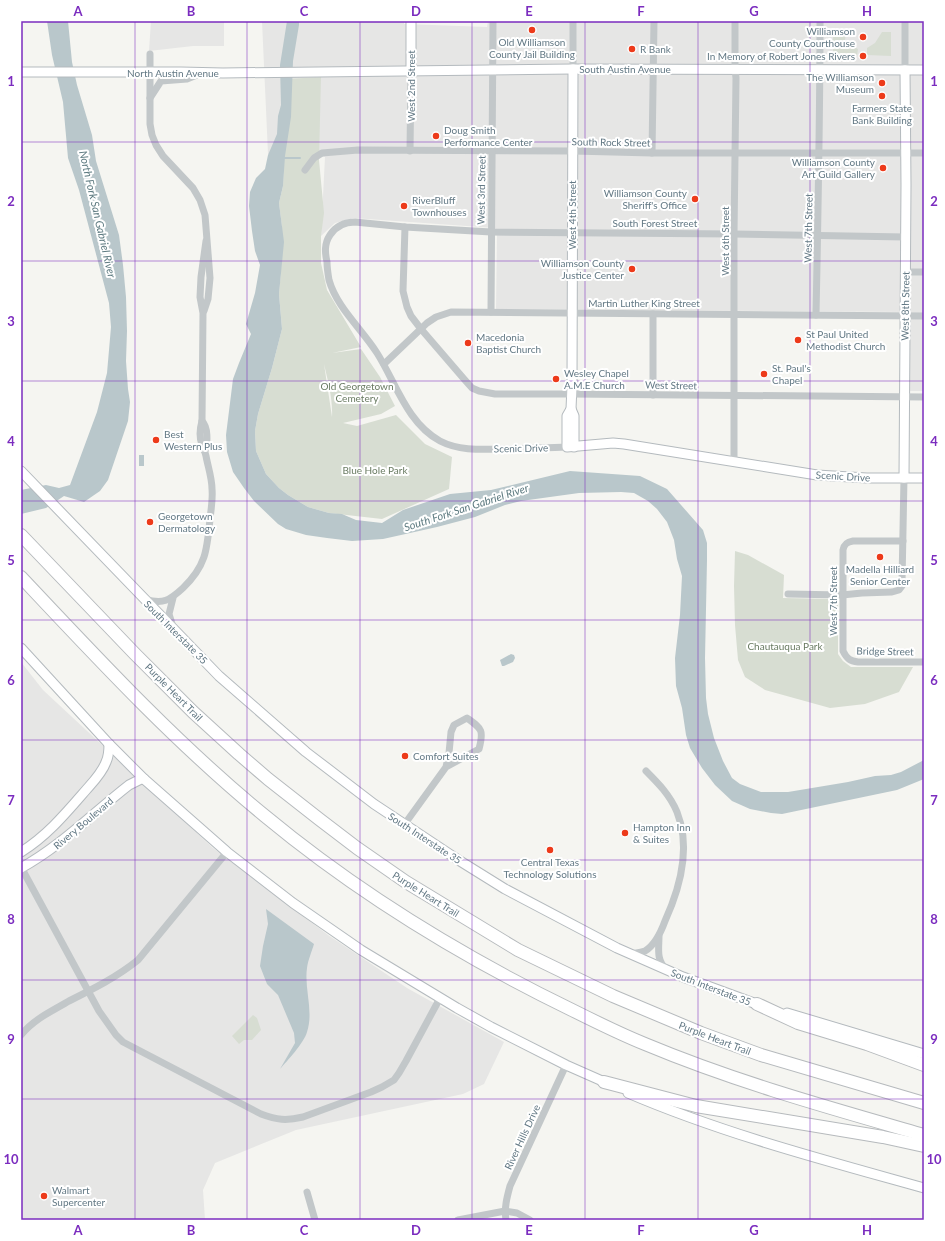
<svg xmlns="http://www.w3.org/2000/svg" width="945" height="1241" viewBox="0 0 945 1241" font-family="Lato,sans-serif">
	<style>
		.built { fill: #e6e6e5 }
		.green { fill: #d7ddd2; fill-rule: evenodd }
		.water { fill: #b9c7cb }
		.lines { fill: none; stroke-linecap: round; stroke-linejoin: round }
		.stream { stroke: #b9c7cb; stroke-width: 2 }
		.secondary-casing { stroke: #b4babe; stroke-width: 11 }
		.highway-casing { stroke: #b6babd; stroke-width: 14 }
		.street { stroke: #c2c7c9; stroke-width: 7 }
		.secondary { stroke: #fff; stroke-width: 9 }
		.highway { stroke: #fff; stroke-width: 12 }
		.grid { fill: none; stroke: #7b2cbf; stroke-width: 1; stroke-opacity: 0.55 }
		.poi-dot { fill: #ed3a1a; stroke: #fff; stroke-width: 1.5 }
		.labels { text-anchor: middle; dominant-baseline: central; stroke-width: 4; stroke-linejoin: round; paint-order: stroke }
		.poi-label { font-size: 10px; fill: #627884; stroke: #fff; text-anchor: start }
		.street-label { font-size: 10px; fill: #627884; stroke: #fff }
		.park-label { font-size: 10px; fill: #697b62; stroke: #fff }
		.water-label { font-size: 11px; font-style: italic; fill: #5e7b81; stroke: #fff }
		.neatline { fill: none; stroke: #7b2cbf; stroke-width: 1.5 }
		.grid-label { font-size: 13px; text-anchor: middle; font-weight: bold; fill: #7b2cbf }
	</style>
	<rect width="100%" height="100%" fill="#f5f5f1"/>
	<g class="built">
		<path d="M151 21H224V46H193L149 51Z"/>
		<path d="M262 21H404V24L487 27 488 21H924V391H909V312L496 309 497 236 495 228 353 218 335 223 321 236 325 157 268 154Z"/>
		<path d="M21 662 43 690 213 848 328 935 407 988 504 1042 484 1084 463 1094 296 1130 215 1163 203 1190 205 1220H21Z"/>
	</g>
	<g class="green">
		<path d="M833 31 843 32 846 33 845 40 852 46 858 49 857 56 835 55 833 54Z"/>
		<path d="M882 32H891V56L867 55V48L875 43Z"/>
		<path d="M321 77 319 160 324 213 321 236V263L327 290 361 347 332 353 361 349 380 377 395 406 381 414 343 423 357 426 396 415 425 444 452 457 449 489 382 519 329 513 308 507 288 495 279 488 266 474 256 451 255 431 258 414 272 368 282 329 279 294 281 271 282 227 279 203 283 186 287 79ZM324 364C328 381 333 400 332 417Z"/>
		<path d="M735 551 748 555 784 575 783 598 835 599 838 605V654L843 661 851 667H913L899 692 865 704 830 708 765 690 745 677 738 660 735 625 734 586Z"/>
		<path d="M253 1015 257 1018 261 1030 252 1040H244L239 1044 232 1036Z"/>
	</g>
	<g class="water">
		<path d="M47 21H68L72 62 77 85 92 135 96 161 119 235 123 265 126 297 127 331 126 361 128 389 130 402 128 421 108 480 100 491 84 502 64 496 46 508 21 514V490L46 485 59 488 70 485 97 412 107 373 111 327 109 303 79 190 68 158 63 102 52 55Z"/>
		<path d="M287 21H299V25L293 61 291 117 285 156 283 186 279 203 284 242 279 294 282 329 272 368 258 414 255 431 256 451 266 474 279 488 288 495 308 507 329 513 342 514 356 520 382 523 403 510 450 494 491 490 570 471 640 476 667 489 703 530 707 543V560L705 658 706 698 708 714 714 738 723 761 732 778 740 784 761 792H788L848 782 875 776 891 775 901 772 924 760V779L897 790 782 814 771 813 750 809 732 801 715 785 702 768 690 748 686 735 682 708 676 686 675 658 680 615 682 576 677 559 674 540 667 522 657 509 648 501 634 493 621 492 579 493 521 501 505 505 475 517 437 527 383 539 352 541 327 538 306 535 286 529 278 524 254 501 244 488 233 472 227 452 226 435 233 379 239 363 251 334 246 324 255 293 260 265 255 251 252 231 249 206 250 192 256 178 265 169 268 155 277 134 278 116 281 105 280 65Z"/>
		<rect x="139" y="455" width="5" height="11"/>
		<path d="M511 654 514 655 515 658 513 662 504 666H502L500 660Z"/>
		<path d="M266 909 314 944C312 951 308 960 307 968 304 989 314 1011 307 1032 304 1043 287 1061 280 1069L295 1043 294 1033 278 995 267 984 260 966 263 946 268 924Z"/>
	</g>
	<g class="lines">
		<path class="stream" d="M283 158H300"/>
		<g class="secondary-casing">
			<g id="secondary">
				<path d="M573 69 572 386 571 409 567 416V447L613 443 624 444 817 475 867 478H924"/>
				<path d="M411 70V21"/>
				<path d="M21 72H181L223 73 573 69 924 70"/>
				<path d="M571 409 574 416V447"/>
				<path d="M21 471 219 676 306 752 374 804 460 861 505 889 617 948 683 977 762 1006"/>
				<path d="M904 478 906 185 905 70"/>
				<path d="M21 648 109 744 144 779 227 852 293 903 361 950 457 1008 491 1027 566 1065 609 1084"/>
				<path d="M21 852C47 836 66 813 86 790 93 782 102 773 106 762 109 756 109 751 109 744"/>
				<path d="M21 868C61 846 93 813 129 785L141 779H144"/>
				<path d="M787 1013 924 1054"/>
				<path d="M628 1093C724 1134 824 1160 924 1188"/>
			</g>
		</g>
		<g class="highway-casing">
			<g id="highway">
				<path d="M21 535 135 654 193 712 239 754 268 779 319 819 357 848 406 882 518 950 613 996 701 1033 761 1055 924 1103"/>
				<path d="M21 577C99 660 177 744 265 816 358 893 463 957 572 1010 596 1022 620 1034 645 1044 736 1082 830 1108 924 1135"/>
				<path d="M757 1004 798 1023 867 1044 924 1065"/>
				<path d="M604 1082 696 1106 883 1137 924 1146"/>
			</g>
		</g>
		<g class="street">
			<path d="M573 21V69"/>
			<path d="M150 54V124L152 135 156 145 163 156 193 188 200 200 205 215 210 278 208 299 204 311"/>
			<path d="M905 70V21"/>
			<path d="M150 98 161 81 187 79 202 73"/>
			<path d="M410 151 411 70"/>
			<path d="M652 153 654 21"/>
			<path d="M305 170 314 158 322 153 358 150 573 151 652 153H924"/>
			<path d="M405 227 403 291 407 307 411 316 421 329 464 379 472 388 479 391 495 394H571L924 397"/>
			<path d="M912 272H924"/>
			<path d="M491 312 493 21"/>
			<path d="M653 314V395"/>
			<path d="M816 315C818 217 820 119 820 21"/>
			<path d="M384 364 427 323 436 317 451 312 924 316"/>
			<path d="M202 421C208 427 208 442 205 451"/>
			<path d="M567 447C547 448 528 448 509 449 487 449 461 452 440 441 407 423 396 383 377 353 362 329 337 308 329 280 328 274 327 268 327 262 325 253 324 244 330 235 336 226 345 222 355 222L405 227 491 232 734 234 905 237"/>
			<path d="M734 462V234L736 78 735 69V21"/>
			<path d="M903 541H853C847 542 844 544 843 550V651C847 659 850 661 858 662H924"/>
			<path d="M788 594 842 595 862 593 892 592 899 590 902 586V582L904 478"/>
			<path d="M173 598 169 614 173 627"/>
			<path d="M145 599C163 605 170 600 183 588 206 566 207 550 210 519 211 509 213 499 212 489 212 478 208 467 206 456 205 451 203 449 202 445 199 437 200 428 202 421L203 313 200 297 201 277 206 241"/>
			<path d="M404 825 446 767 449 753 451 732 454 725 467 718C482 729 484 730 479 749L446 767"/>
			<path d="M21 867 99 1011 116 1035 123 1042 261 1114C277 1120 286 1121 303 1117L371 1092 382 1087 394 1080 399 1073 406 1061 440 998"/>
			<path d="M659 936C659 948 656 960 666 969"/>
			<path d="M630 954C635 953 640 953 645 951 655 945 661 932 665 921 680 888 691 847 677 812 670 795 658 783 646 771"/>
			<path d="M21 1035C34 1019 52 1011 69 1001 93 989 117 977 138 960L227 852"/>
			<path d="M307 1192 315 1220"/>
			<path d="M458 1220 505 1211 517 1213 530 1220"/>
			<path d="M506 1220C504 1208 507 1197 510 1186L566 1065"/>
		</g>
		<use href="#secondary" class="secondary"/>
		<use href="#highway" class="highway"/>
	</g>
	<path class="grid" d="M135 21V1220M247 21V1220M360 21V1220M472 21V1220M585 21V1220M698 21V1220M810 21V1220M21 142H924M21 261H924M21 381H924M21 501H924M21 620H924M21 740H924M21 860H924M21 980H924M21 1099H924"/>
	<g class="poi-dot">
		<circle cx="532" cy="30" r="4"/>
		<circle cx="863" cy="37" r="4"/>
		<circle cx="632" cy="49" r="4"/>
		<circle cx="863" cy="56" r="4"/>
		<circle cx="882" cy="83" r="4"/>
		<circle cx="882" cy="96" r="4"/>
		<circle cx="436" cy="136" r="4"/>
		<circle cx="883" cy="168" r="4"/>
		<circle cx="695" cy="199" r="4"/>
		<circle cx="404" cy="206" r="4"/>
		<circle cx="632" cy="269" r="4"/>
		<circle cx="798" cy="340" r="4"/>
		<circle cx="468" cy="343" r="4"/>
		<circle cx="764" cy="374" r="4"/>
		<circle cx="556" cy="379" r="4"/>
		<circle cx="156" cy="440" r="4"/>
		<circle cx="150" cy="522" r="4"/>
		<circle cx="880" cy="557" r="4"/>
		<circle cx="405" cy="756" r="4"/>
		<circle cx="625" cy="833" r="4"/>
		<circle cx="550" cy="850" r="4"/>
		<circle cx="44" cy="1196" r="4"/>
	</g>
	<g class="labels">
		<g class="poi-label">
			<text x="855" y="31" text-anchor="end">Williamson<tspan x="855" dy="12">County Courthouse</tspan></text>
			<text x="532" y="42" text-anchor="middle">Old Williamson<tspan x="532" dy="12">County Jail Building</tspan></text>
			<text x="640" y="49">R Bank</text>
			<text x="855" y="56" text-anchor="end">In Memory of Robert Jones Rivers</text>
			<text x="874" y="77" text-anchor="end">The Williamson<tspan x="874" dy="12">Museum</tspan></text>
			<text x="882" y="108" text-anchor="middle">Farmers State<tspan x="882" dy="12">Bank Building</tspan></text>
			<text x="444" y="130">Doug Smith<tspan x="444" dy="12">Performance Center</tspan></text>
			<text x="875" y="162" text-anchor="end">Williamson County<tspan x="875" dy="12">Art Guild Gallery</tspan></text>
			<text x="687" y="193" text-anchor="end">Williamson County<tspan x="687" dy="12">Sheriff's Office</tspan></text>
			<text x="412" y="200">RiverBluff<tspan x="412" dy="12">Townhouses</tspan></text>
			<text x="624" y="263" text-anchor="end">Williamson County<tspan x="624" dy="12">Justice Center</tspan></text>
			<text x="806" y="334">St Paul United<tspan x="806" dy="12">Methodist Church</tspan></text>
			<text x="476" y="337">Macedonia<tspan x="476" dy="12">Baptist Church</tspan></text>
			<text x="772" y="368">St. Paul's<tspan x="772" dy="12">Chapel</tspan></text>
			<text x="564" y="373">Wesley Chapel<tspan x="564" dy="12">A.M.E Church</tspan></text>
			<text x="164" y="434">Best<tspan x="164" dy="12">Western Plus</tspan></text>
			<text x="158" y="516">Georgetown<tspan x="158" dy="12">Dermatology</tspan></text>
			<text x="880" y="569" text-anchor="middle">Madella Hilliard<tspan x="880" dy="12">Senior Center</tspan></text>
			<text x="413" y="756">Comfort Suites</text>
			<text x="633" y="827">Hampton Inn<tspan x="633" dy="12">&amp; Suites</tspan></text>
			<text x="550" y="862" text-anchor="middle">Central Texas<tspan x="550" dy="12">Technology Solutions</tspan></text>
			<text x="52" y="1190">Walmart<tspan x="52" dy="12">Supercenter</tspan></text>
		</g>
		<g class="street-label">
			<text x="625" y="69">South Austin Avenue</text>
			<text x="173" y="73">North Austin Avenue</text>
			<text transform="translate(411 86) rotate(-90)">West 2nd Street</text>
			<text transform="translate(611 142) rotate(1)">South Rock Street</text>
			<text transform="translate(481 190) rotate(-89)">West 3rd Street</text>
			<text transform="translate(572 215) rotate(-90)">West 4th Street</text>
			<text x="655" y="223">South Forest Street</text>
			<text transform="translate(808 228) rotate(-89)">West 7th Street</text>
			<text transform="translate(725 241) rotate(-90)">West 6th Street</text>
			<text x="644" y="303">Martin Luther King Street</text>
			<text transform="translate(905 306) rotate(-89)">West 8th Street</text>
			<text transform="translate(671 385) rotate(1)">West Street</text>
			<text transform="translate(521 448) rotate(-1)">Scenic Drive</text>
			<text transform="translate(843 476) rotate(3)">Scenic Drive</text>
			<text transform="translate(833 601) rotate(-90)">West 7th Street</text>
			<text transform="translate(176 632) rotate(45)">South Interstate 35</text>
			<text transform="translate(885 651) rotate(1)">Bridge Street</text>
			<text transform="translate(174 692) rotate(45)">Purple Heart Trail</text>
			<text transform="translate(83 823) rotate(-40)">Rivery Boulevard</text>
			<text transform="translate(425 838) rotate(33)">South Interstate 35</text>
			<text transform="translate(426 894) rotate(32)">Purple Heart Trail</text>
			<text transform="translate(711 987) rotate(21)">South Interstate 35</text>
			<text transform="translate(715 1038) rotate(21)">Purple Heart Trail</text>
			<text transform="translate(522 1137) rotate(-65)">River Hills Drive</text>
		</g>
		<g class="park-label">
			<text x="357" y="386">Old Georgetown<tspan x="357" dy="12">Cemetery</tspan></text>
			<text x="375" y="470">Blue Hole Park</text>
			<text x="785" y="646">Chautauqua Park</text>
		</g>
		<g class="water-label">
			<text transform="translate(98 214) rotate(77)">North Fork San Gabriel River</text>
			<text transform="translate(466 507) rotate(-18)">South Fork San Gabriel River</text>
		</g>
	</g>
	<rect width="945" height="1241" fill="none" stroke="#ffffff" stroke-width="44"/>
	<rect x="22" y="22" width="901" height="1197" class="neatline"/>
	<g class="grid-label">
		<text x="78" y="16">A</text>
		<text x="191" y="16">B</text>
		<text x="304" y="16">C</text>
		<text x="416" y="16">D</text>
		<text x="529" y="16">E</text>
		<text x="641" y="16">F</text>
		<text x="754" y="16">G</text>
		<text x="867" y="16">H</text>
		<text x="11" y="86">1</text>
		<text x="934" y="86">1</text>
		<text x="11" y="206">2</text>
		<text x="934" y="206">2</text>
		<text x="11" y="326">3</text>
		<text x="934" y="326">3</text>
		<text x="11" y="446">4</text>
		<text x="934" y="446">4</text>
		<text x="11" y="565">5</text>
		<text x="934" y="565">5</text>
		<text x="11" y="685">6</text>
		<text x="934" y="685">6</text>
		<text x="11" y="805">7</text>
		<text x="934" y="805">7</text>
		<text x="11" y="924">8</text>
		<text x="934" y="924">8</text>
		<text x="11" y="1044">9</text>
		<text x="934" y="1044">9</text>
		<text x="11" y="1164">10</text>
		<text x="934" y="1164">10</text>
		<text x="78" y="1235">A</text>
		<text x="191" y="1235">B</text>
		<text x="304" y="1235">C</text>
		<text x="416" y="1235">D</text>
		<text x="529" y="1235">E</text>
		<text x="641" y="1235">F</text>
		<text x="754" y="1235">G</text>
		<text x="867" y="1235">H</text>
	</g>
</svg>
